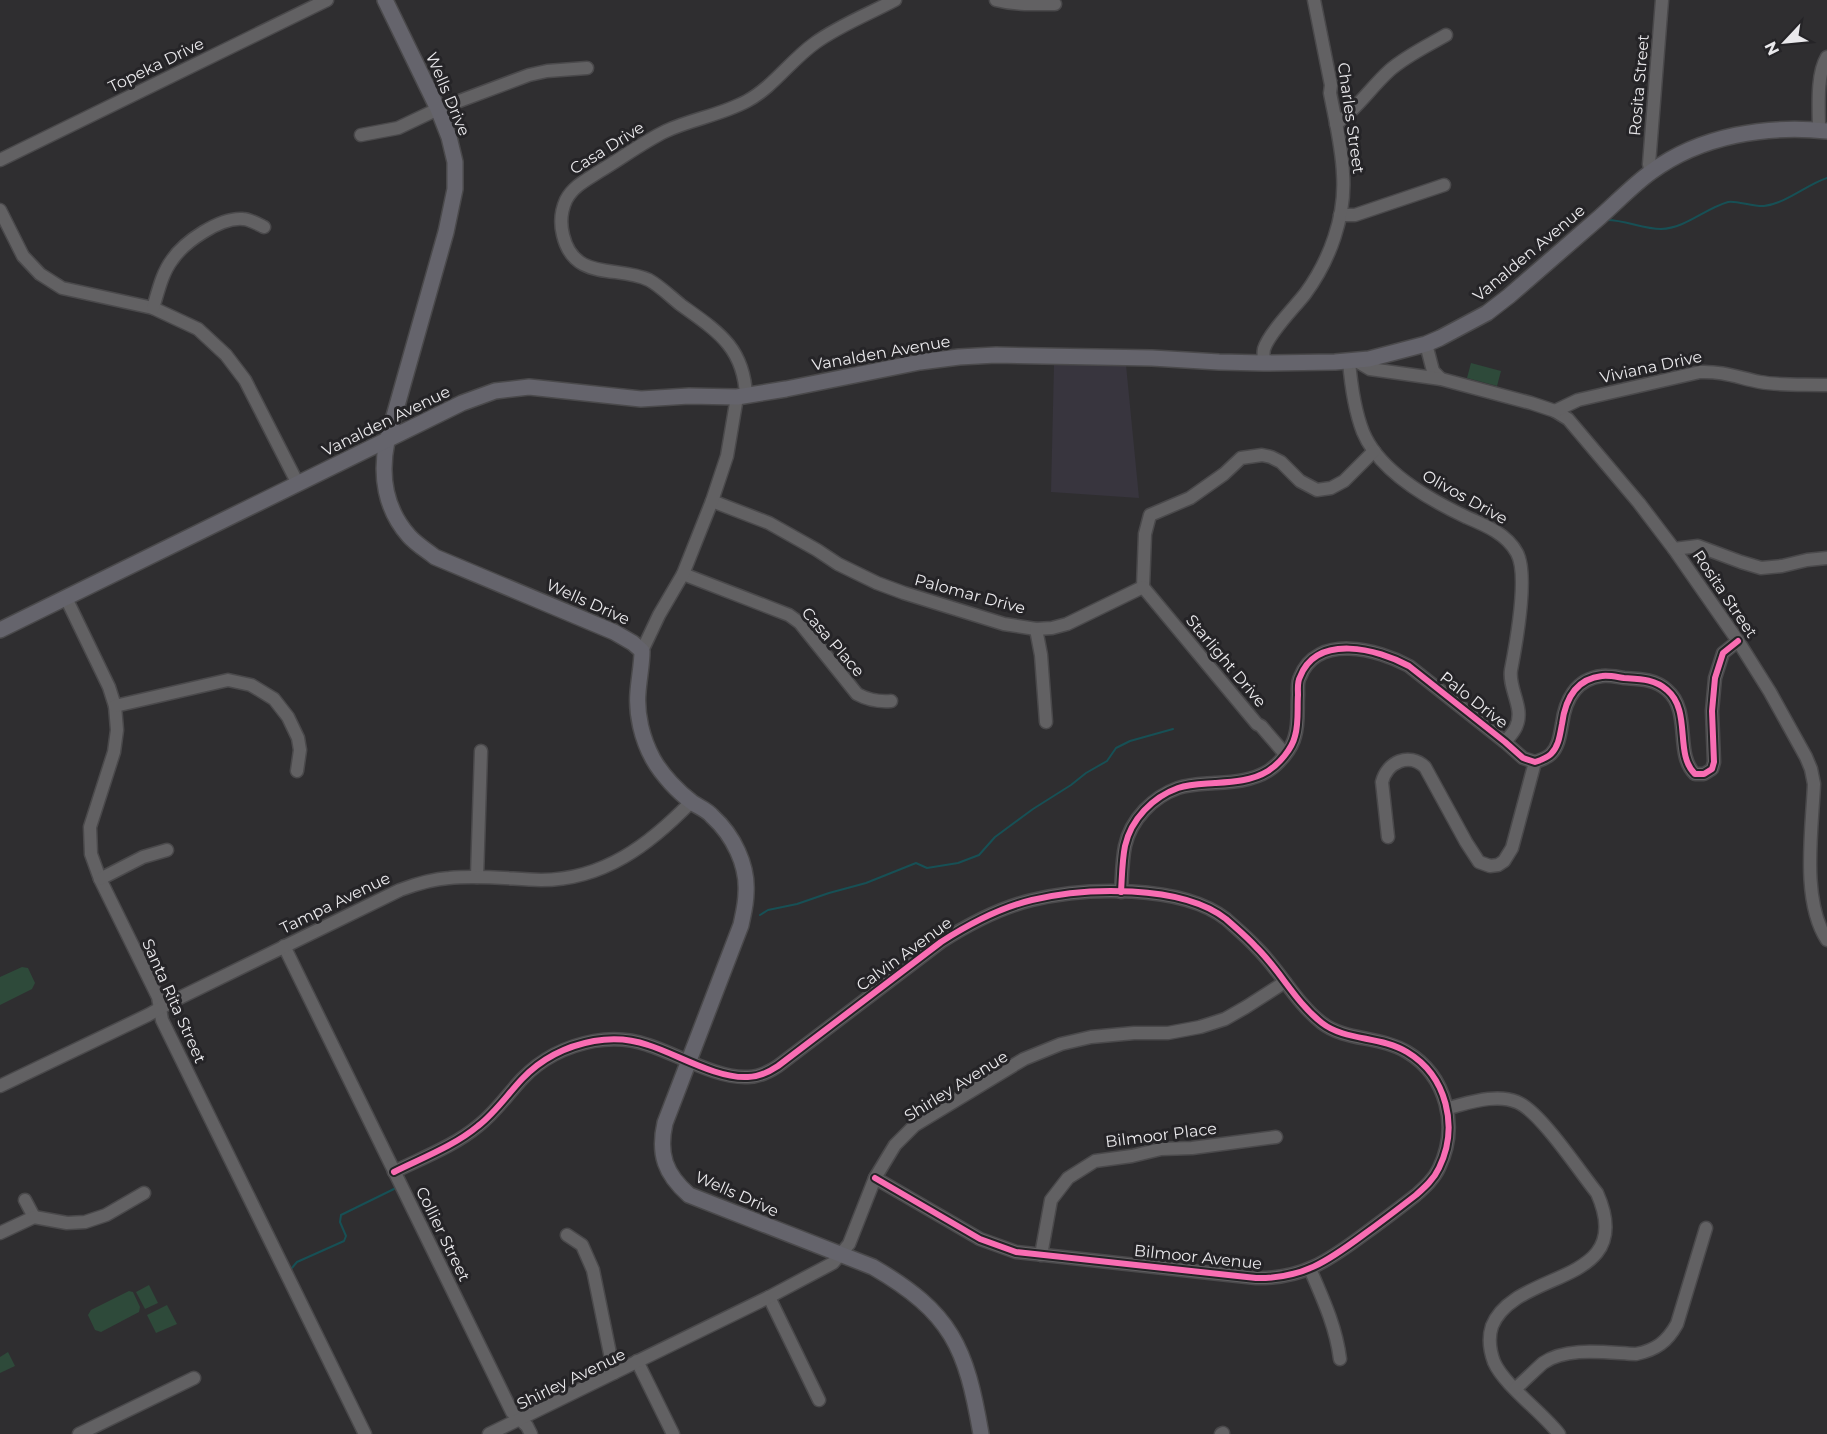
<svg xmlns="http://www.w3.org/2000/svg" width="1827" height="1434" viewBox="0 0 1827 1434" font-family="Montserrat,sans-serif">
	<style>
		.built { fill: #38353e }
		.green { fill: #2e4a3a }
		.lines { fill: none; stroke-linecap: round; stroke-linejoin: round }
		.stream { stroke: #175055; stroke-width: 2 }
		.minor-casing { stroke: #4a494b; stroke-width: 15 }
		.major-casing { stroke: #4a494b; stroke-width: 18 }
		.minor { stroke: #626163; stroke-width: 12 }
		.major { stroke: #65646c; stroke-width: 15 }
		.cycleway-casing { stroke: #252427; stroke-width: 10 }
		.cycleway { stroke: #f96db3; stroke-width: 6 }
		.labels { text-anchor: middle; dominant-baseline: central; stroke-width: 6; stroke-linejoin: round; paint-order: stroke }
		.street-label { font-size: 16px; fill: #eae9ec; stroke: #252427 }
	</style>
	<rect width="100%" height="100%" fill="#2f2e30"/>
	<path class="built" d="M1054 365H1126L1139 498 1051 492Z"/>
	<g class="green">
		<path d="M1471 363 1501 371 1497 386 1467 378Z"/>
		<path d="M22 967 28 968 35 983 32 989 0 1005V977Z"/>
		<path d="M149 1285 158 1303 145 1309 136 1292Z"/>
		<path d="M129 1291 133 1292 140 1307 139 1312 101 1332 95 1330 88 1315 91 1310Z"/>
		<path d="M167 1305 177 1324 156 1333 147 1315Z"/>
		<path d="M8 1352 15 1366 0 1373V1357Z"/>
	</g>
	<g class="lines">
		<g class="stream">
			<path d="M1607 220C1625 220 1643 229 1661 229 1686 228 1704 209 1728 202 1735 200 1754 207 1764 206 1787 203 1806 185 1827 178"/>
			<path d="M760 915 768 910 797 904 829 893 866 883 916 863 927 868 958 863 979 855 995 837 1033 809 1071 785 1086 773 1107 761 1116 748 1130 741 1173 729"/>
			<path d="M291 1269 297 1262 344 1241 346 1236 340 1222 341 1215 398 1187"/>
		</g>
		<g class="minor-casing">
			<g id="minor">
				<path d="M996 0C1015 5 1035 4 1055 4"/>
				<path d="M1336 124C1357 109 1371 87 1390 70 1406 56 1427 46 1446 35"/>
				<path d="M1819 130C1819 109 1816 75 1827 57"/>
				<path d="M361 135 398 128 438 109 529 75 547 71 587 68"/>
				<path d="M0 160 327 0"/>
				<path d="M1651 172 1649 164 1662 0"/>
				<path d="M0 210 23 256 40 274 62 288 153 308 198 329 226 355 245 380 298 484"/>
				<path d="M1340 215H1355L1444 185"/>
				<path d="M153 308C158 292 162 273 172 260 184 242 220 217 243 219 249 219 258 224 264 227"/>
				<path d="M1426 344 1433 371 1441 379"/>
				<path d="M1355 360 1370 369 1441 379 1531 403 1555 411 1568 419 1639 503 1674 549 1738 641 1770 692 1806 757 1811 769 1814 784C1812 831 1801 900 1827 940"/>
				<path d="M1349 361C1351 385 1354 409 1363 432 1379 471 1430 500 1466 517 1485 525 1507 534 1517 553 1529 575 1516 644 1511 670 1508 689 1525 708 1516 727 1514 732 1509 737 1505 742"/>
				<path d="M1263 363C1264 359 1263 353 1264 349 1269 333 1294 308 1305 294 1330 260 1346 216 1343 174 1342 147 1335 119 1330 93L1331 85 1314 0"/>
				<path d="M746 396C744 347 717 331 681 305 671 297 660 286 649 280 618 265 574 282 563 235 560 223 561 211 566 200 573 186 588 179 600 171 622 158 643 142 666 131 692 119 721 115 747 101 773 87 791 60 815 43 840 25 869 14 895 0"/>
				<path d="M1555 411 1578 400 1700 372C1723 371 1739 378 1760 382 1782 386 1805 384 1827 385"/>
				<path d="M712 501 769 523 817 550 838 564 877 583 904 593 1004 624 1036 629 1052 628 1067 624 1143 587"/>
				<path d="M1674 549 1698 546 1741 562 1761 568 1782 566 1807 560 1827 558"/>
				<path d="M683 574 789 615 800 623 857 694C868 700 878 702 891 701"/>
				<path d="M1143 587 1145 534 1150 515 1190 498 1224 474 1241 458 1262 455 1271 457 1281 462 1300 481 1317 490 1331 488 1344 481 1374 451"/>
				<path d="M1143 587 1257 724 1261 726 1285 754"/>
				<path d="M66 598 109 687 115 706 117 730 114 752 90 827 91 854 100 879 158 997 162 1020 365 1434"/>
				<path d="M1036 629 1041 655 1046 722"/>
				<path d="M642 651 659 615 683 574 712 501 727 456 737 397"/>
				<path d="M115 706 228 680 251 685 274 699 288 717 298 738 300 750 297 771"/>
				<path d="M1388 837 1382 782C1387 762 1409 752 1425 767L1466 842 1479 862 1490 866 1498 865 1504 861 1512 848 1535 762"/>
				<path d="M477 877 481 751"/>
				<path d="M100 879 143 857 167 850"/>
				<path d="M1121 892C1122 877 1122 861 1125 846 1131 819 1153 797 1178 788 1190 784 1203 784 1215 783 1232 782 1252 781 1268 771 1279 764 1292 749 1295 736 1299 723 1297 708 1298 695 1298 689 1297 682 1300 677 1317 633 1378 649 1409 666L1505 742 1523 758 1535 762C1541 760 1547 758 1551 754 1559 746 1560 734 1562 724 1565 701 1575 679 1602 676 1609 675 1617 677 1624 678 1640 679 1655 679 1667 690 1692 711 1674 754 1695 774H1704L1712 769 1714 762 1712 711 1715 678 1723 653 1738 641"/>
				<path d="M284 946 512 1412 527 1426 531 1434"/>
				<path d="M0 1086 148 1015 173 1001 400 890C416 884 432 879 449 878 480 875 510 879 541 880 604 880 650 844 691 802"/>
				<path d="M1448 1108C1469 1103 1496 1093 1517 1102 1540 1111 1580 1172 1597 1193 1639 1287 1515 1268 1492 1326 1488 1338 1490 1351 1494 1362 1504 1385 1542 1412 1559 1434"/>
				<path d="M394 1172C422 1158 454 1146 478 1126 495 1113 507 1095 522 1079 541 1059 567 1046 594 1041 611 1038 631 1039 648 1045 677 1054 717 1079 748 1077 759 1077 769 1072 778 1066L941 942C969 924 999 908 1032 900 1085 887 1181 884 1226 919 1236 928 1247 937 1256 947 1280 970 1295 1002 1322 1023 1345 1041 1381 1036 1407 1052 1447 1076 1459 1127 1439 1168 1434 1179 1425 1187 1416 1195 1398 1209 1381 1222 1363 1235 1328 1261 1302 1279 1256 1278L1016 1252 980 1239 875 1178"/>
				<path d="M25 1200 34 1217"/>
				<path d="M0 1233 34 1217 67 1223 85 1222 106 1215 144 1193"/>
				<path d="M567 1235 582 1245 593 1270 614 1373"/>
				<path d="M1041 1255 1051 1200 1068 1178 1095 1161 1132 1156 1161 1149 1192 1148 1276 1137"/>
				<path d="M1310 1269C1323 1299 1336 1327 1340 1359"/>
				<path d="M769 1297 819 1400"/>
				<path d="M637 1361 673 1434"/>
				<path d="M1515 1389C1525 1380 1534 1371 1543 1363 1567 1346 1608 1353 1636 1354 1656 1350 1667 1342 1677 1324L1706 1228"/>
				<path d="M79 1434 194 1378"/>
				<path d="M489 1434 769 1297 833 1263 849 1244 875 1178 895 1145 915 1125 1024 1059 1061 1044 1091 1037 1134 1033H1168L1200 1027 1225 1019 1246 1007 1285 982"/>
				<path d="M1221 1434 1223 1433"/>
			</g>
		</g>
		<g class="major-casing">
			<g id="major">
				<path d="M385 0 438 109 449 137 455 162V189L446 232 387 441C380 475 385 509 409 536 416 544 426 550 435 557L614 632 633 643 642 651C642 664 639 678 638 692 636 714 642 739 653 759 662 775 678 792 693 803 699 807 707 810 712 816 733 835 748 865 746 893 746 904 743 915 741 925L665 1123C658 1154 665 1174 689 1195L873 1267C952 1313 966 1347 981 1434"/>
				<path d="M0 630 462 403 495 391 529 387 641 399 689 396 737 397 786 389 920 362 959 357 996 355 1152 358 1219 362 1263 363 1335 362 1369 359 1426 344 1440 338 1487 313 1509 296C1539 270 1569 244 1600 217 1617 202 1633 185 1651 172 1701 135 1767 125 1827 131"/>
			</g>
		</g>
		<use href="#minor" class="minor"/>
		<use href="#major" class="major"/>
		<g class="cycleway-casing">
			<g id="cycleway">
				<path d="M1121 892C1122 877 1122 861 1125 846 1131 819 1153 797 1178 788 1190 784 1203 784 1215 783 1232 782 1252 781 1268 771 1279 764 1292 749 1295 736 1299 723 1297 708 1298 695 1298 689 1297 682 1300 677 1317 633 1378 649 1409 666L1505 742 1523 758 1535 762C1541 760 1547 758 1551 754 1559 746 1560 734 1562 724 1565 701 1575 679 1602 676 1609 675 1617 677 1624 678 1640 679 1655 679 1667 690 1692 711 1674 754 1695 774H1704L1712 769 1714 762 1712 711 1715 678 1723 653 1738 641"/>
				<path d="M394 1172C422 1158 454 1146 478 1126 495 1113 507 1095 522 1079 541 1059 567 1046 594 1041 611 1038 631 1039 648 1045 677 1054 717 1079 748 1077 759 1077 769 1072 778 1066L941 942C969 924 999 908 1032 900 1085 887 1181 884 1226 919 1236 928 1247 937 1256 947 1280 970 1295 1002 1322 1023 1345 1041 1381 1036 1407 1052 1447 1076 1459 1127 1439 1168 1434 1179 1425 1187 1416 1195 1398 1209 1381 1222 1363 1235 1328 1261 1302 1279 1256 1278L1016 1252 980 1239 875 1178"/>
			</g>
		</g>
		<use href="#cycleway" class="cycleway"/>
	</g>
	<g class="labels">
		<g class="street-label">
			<text transform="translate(156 65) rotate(-26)">Topeka Drive</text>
			<text transform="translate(1639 85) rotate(-85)">Rosita Street</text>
			<text transform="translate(448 94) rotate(67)">Wells Drive</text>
			<text transform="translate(1351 118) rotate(82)">Charles Street</text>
			<text transform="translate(607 148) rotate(-32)">Casa Drive</text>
			<text transform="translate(1529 253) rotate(-40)">Vanalden Avenue</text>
			<text transform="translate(881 353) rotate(-10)">Vanalden Avenue</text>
			<text transform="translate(1651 367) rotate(-12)">Viviana Drive</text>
			<text transform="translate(386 421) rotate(-26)">Vanalden Avenue</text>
			<text transform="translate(1465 497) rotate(29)">Olivos Drive</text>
			<text transform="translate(970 594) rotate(15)">Palomar Drive</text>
			<text transform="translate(1725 594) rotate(56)">Rosita Street</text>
			<text transform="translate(588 602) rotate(24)">Wells Drive</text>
			<text transform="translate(833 642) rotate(49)">Casa Place</text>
			<text transform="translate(1226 661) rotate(50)">Starlight Drive</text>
			<text transform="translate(1474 700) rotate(38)">Palo Drive</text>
			<text transform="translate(335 903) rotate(-26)">Tampa Avenue</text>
			<text transform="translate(904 954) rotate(-36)">Calvin Avenue</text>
			<text transform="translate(174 1001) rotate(66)">Santa Rita Street</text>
			<text transform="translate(956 1086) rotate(-32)">Shirley Avenue</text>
			<text transform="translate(1161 1135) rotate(-7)">Bilmoor Place</text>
			<text transform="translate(737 1194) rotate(24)">Wells Drive</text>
			<text transform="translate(443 1234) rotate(64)">Collier Street</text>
			<text transform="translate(1198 1257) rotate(6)">Bilmoor Avenue</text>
			<text transform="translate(571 1379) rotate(-26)">Shirley Avenue</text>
		</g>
	</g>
	<g transform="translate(1785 42) rotate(244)" stroke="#252427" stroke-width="4.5" paint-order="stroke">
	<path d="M0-4.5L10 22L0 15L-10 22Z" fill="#eae9ec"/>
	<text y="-9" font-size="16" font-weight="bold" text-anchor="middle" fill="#eae9ec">N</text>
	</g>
</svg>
